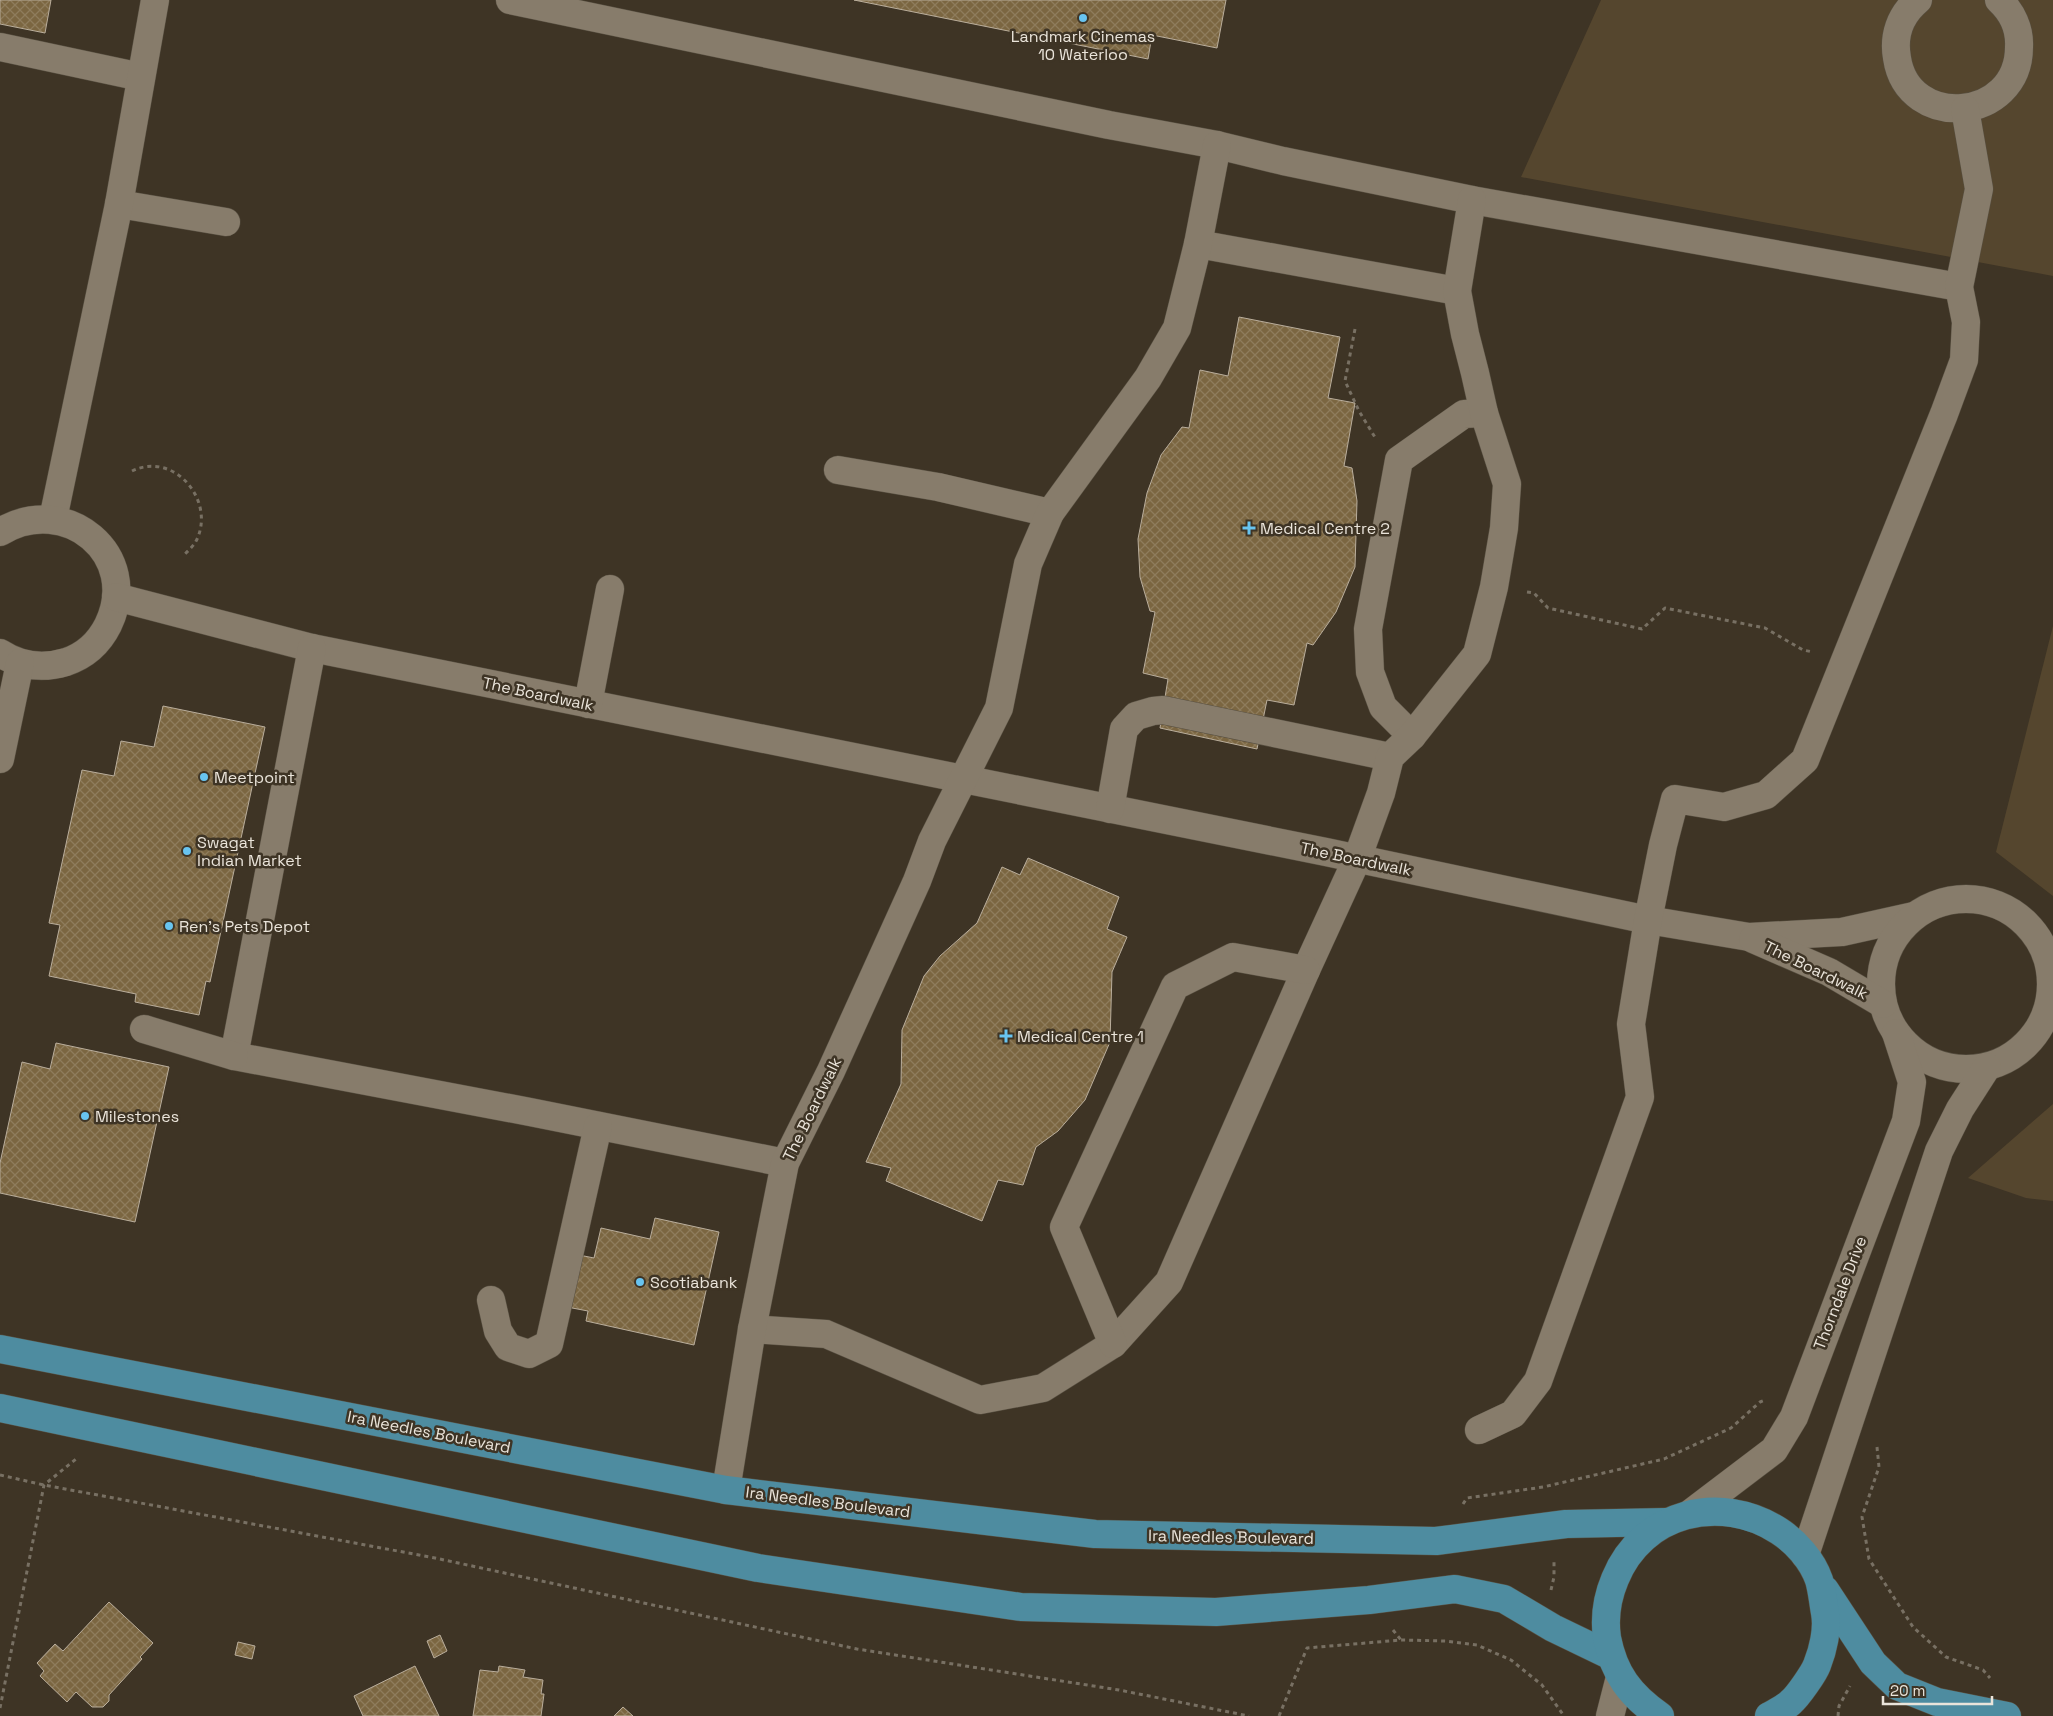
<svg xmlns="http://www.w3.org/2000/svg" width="2053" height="1716" viewBox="0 0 2053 1716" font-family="'Space Grotesk',sans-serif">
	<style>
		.green { fill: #55462e }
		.building { fill: url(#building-cross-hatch); stroke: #baae9c }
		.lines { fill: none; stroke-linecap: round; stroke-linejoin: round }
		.minor-casing { stroke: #585042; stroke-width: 29 }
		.major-casing { stroke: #585042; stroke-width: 29 }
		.path { stroke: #787063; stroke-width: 3; stroke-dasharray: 4 4; stroke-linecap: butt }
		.minor { stroke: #877c6b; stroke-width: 28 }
		.major { stroke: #4e8ca0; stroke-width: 28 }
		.poi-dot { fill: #68c4f0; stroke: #3e3425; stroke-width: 2 }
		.labels { text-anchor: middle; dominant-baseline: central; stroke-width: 5; stroke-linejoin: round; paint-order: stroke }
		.poi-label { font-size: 16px; fill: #eae4da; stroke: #3e3425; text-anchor: start }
		.street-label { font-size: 16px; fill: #eae4da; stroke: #3e3425 }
	</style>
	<defs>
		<pattern id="building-cross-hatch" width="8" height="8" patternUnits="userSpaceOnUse" patternTransform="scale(1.25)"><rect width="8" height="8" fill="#7b6641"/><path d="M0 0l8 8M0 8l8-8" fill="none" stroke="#8e7c5c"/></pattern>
	</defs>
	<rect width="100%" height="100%" fill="#3e3425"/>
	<g class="green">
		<path d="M1601 0H2053V276L1521 177Z"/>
		<path d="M2053 626V896L1996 852Z"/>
		<path d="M2053 1104V1201L2026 1198 1968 1178Z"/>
	</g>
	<g class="building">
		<path d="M0 0H51L45 33 0 24Z"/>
		<path d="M854 0H1226L1217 48 1152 35 1148 59Z"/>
		<path d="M1239 317 1340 337 1328 398 1355 403 1344 466 1352 468 1357 501 1355 567 1336 612 1313 645 1307 643 1294 705 1267 700 1257 749 1160 728 1168 679 1143 673 1155 612 1150 611 1140 577 1138 539 1147 493 1161 455 1182 427 1189 428 1200 370 1228 376Z"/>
		<path d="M163 706 265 727 210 982 206 981 199 1015 135 1002 136 994 49 976 60 925 49 923 82 770 114 776 121 741 154 747Z"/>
		<path d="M1028 858 1119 897 1107 929 1127 937 1112 972 1110 1042 1085 1100 1058 1131 1036 1147 1023 1185 998 1180 982 1221 886 1181 891 1168 866 1162 901 1084 902 1030 924 976 940 956 977 923 1002 867 1020 875Z"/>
		<path d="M56 1043 169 1067 135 1222 0 1193V1163L22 1062 50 1069Z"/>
		<path d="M655 1218 719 1232 694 1345 586 1321 588 1311 567 1307 579 1255 594 1258 601 1228 650 1239Z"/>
		<path d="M109 1602 153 1643 140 1657 142 1659 109 1695V1701L103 1707H92L76 1692 67 1702 40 1676 44 1671 37 1663 55 1644 63 1651Z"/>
		<path d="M440 1635 447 1651 434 1658 427 1641Z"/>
		<path d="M238 1642 255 1646 252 1659 235 1655Z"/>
		<path d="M415 1666 439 1716H363L354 1696Z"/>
		<path d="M499 1666 525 1670 523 1677 543 1680 541 1694H544L541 1716H473L480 1670 498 1672Z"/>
		<path d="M623 1707 633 1716H614Z"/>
	</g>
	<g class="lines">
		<g class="minor-casing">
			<g id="minor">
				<path d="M510 0 1109 125 1217 145 1283 161 1472 200 1959 287"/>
				<path d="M1918 0C1900 15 1893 36 1897 58 1908 131 2019 122 2019 47 2020 29 2012 12 1999 0"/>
				<path d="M0 47 141 77"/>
				<path d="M119 204 226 222"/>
				<path d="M1198 244 1457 291"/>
				<path d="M838 470 938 487 1050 513"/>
				<path d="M53 519 119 204 155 0"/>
				<path d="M0 532C66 492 142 555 108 625 99 643 84 656 66 662 43 669 20 666 0 653"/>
				<path d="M116 597 312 648 1326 852 1648 920 1749 937 1842 932 1914 916"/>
				<path d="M312 648 234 1056 530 1112 785 1163"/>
				<path d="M588 704 610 589"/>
				<path d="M1412 736 1383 707 1370 672 1368 629 1399 460 1464 414 1484 413"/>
				<path d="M0 759 20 663"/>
				<path d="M1110 809 1124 729 1136 716 1153 711 1163 710 1390 757"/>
				<circle cx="1966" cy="984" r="85"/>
				<path d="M1753 939 1829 972 1883 1004"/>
				<path d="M144 1029 234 1056"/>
				<path d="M491 1300 498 1331 508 1347 529 1354 549 1344 598 1126"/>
				<path d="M752 1329 826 1334 980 1400 1043 1388 1113 1344 1169 1282 1306 970 1357 859 1381 793 1390 757 1412 736 1477 654 1494 587 1504 528 1507 484 1484 413 1475 373 1465 334 1457 291 1472 200"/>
				<path d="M1113 1344 1064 1227 1175 986 1233 957 1306 970"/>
				<path d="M1479 1430 1513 1414 1538 1381 1640 1097 1631 1024 1648 920 1663 845 1675 799 1724 807 1766 795 1805 760 1944 414 1964 360 1966 322 1959 287 1979 189 1965 109"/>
				<path d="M726 1490 752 1329 785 1163 831 1071 917 881 932 841 999 708 1028 564 1050 513 1148 378 1177 328 1198 244 1217 145"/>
				<path d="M1691 1513 1774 1450 1794 1417 1906 1121 1912 1082 1896 1033"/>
				<path d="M1805 1555 1939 1151 1960 1109 1987 1067"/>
				<path d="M1610 1716 1620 1677"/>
			</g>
		</g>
		<g class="major-casing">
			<g id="major">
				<path d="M0 1349 726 1490 1095 1534 1436 1541 1566 1524 1666 1522"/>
				<path d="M0 1408 758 1568 1021 1607 1216 1612 1369 1600 1455 1589 1504 1599 1553 1628 1611 1656"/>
				<path d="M1825 1590 1873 1663 1897 1686 1937 1702 2007 1716"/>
				<path d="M1660 1716C1630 1695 1614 1674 1607 1638 1604 1617 1607 1598 1615 1579 1642 1512 1721 1493 1779 1531 1796 1542 1812 1560 1819 1580 1822 1590 1823 1602 1825 1613 1828 1629 1823 1650 1817 1665 1814 1673 1798 1696 1791 1702 1785 1708 1776 1712 1769 1716"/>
			</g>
		</g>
		<g class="path">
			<path d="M1355 329 1345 381 1359 411 1376 439"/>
			<path d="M132 471C175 450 218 503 195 543 192 547 188 551 184 555"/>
			<path d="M1527 592 1534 593 1548 608 1642 629 1665 608 1765 628 1803 650 1813 652"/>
			<path d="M1877 1447 1879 1467 1862 1517 1869 1559 1913 1627 1946 1657 1983 1670 1990 1678"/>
			<path d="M0 1475 44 1485 435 1558 857 1649 1119 1690 1249 1716"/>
			<path d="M1463 1504 1467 1498 1543 1487 1664 1459 1731 1428 1760 1402 1765 1400"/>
			<path d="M1551 1590 1554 1577V1559"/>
			<path d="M1393 1630 1401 1640"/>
			<path d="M0 1708 44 1485 76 1459"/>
			<path d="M1279 1716 1307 1648 1401 1640 1446 1641 1477 1645 1511 1660 1542 1685 1564 1716"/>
			<path d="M1838 1716 1839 1706 1850 1686"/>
		</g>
		<use href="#minor" class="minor"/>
		<use href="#major" class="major"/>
	</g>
	<g class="poi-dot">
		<circle cx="1083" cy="18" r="5"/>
		<path d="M1246.5 520.5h5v5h5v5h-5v5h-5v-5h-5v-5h5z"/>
		<circle cx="204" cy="777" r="5"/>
		<circle cx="187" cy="851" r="5"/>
		<circle cx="169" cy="926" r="5"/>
		<path d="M1003.5 1028.5h5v5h5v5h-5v5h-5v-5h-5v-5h5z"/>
		<circle cx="85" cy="1116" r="5"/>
		<circle cx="640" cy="1282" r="5"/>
	</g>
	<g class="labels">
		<g class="poi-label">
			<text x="1083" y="36" text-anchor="middle">Landmark Cinemas<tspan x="1083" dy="18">10 Waterloo</tspan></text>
			<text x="1260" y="528">Medical Centre 2</text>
			<text x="214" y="777">Meetpoint</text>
			<text x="197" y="842">Swagat<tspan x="197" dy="18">Indian Market</tspan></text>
			<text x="179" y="926">Ren's Pets Depot</text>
			<text x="1017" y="1036">Medical Centre 1</text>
			<text x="95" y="1116">Milestones</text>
			<text x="650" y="1282">Scotiabank</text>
		</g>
		<g class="street-label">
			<text transform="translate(538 694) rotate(12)">The Boardwalk</text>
			<text transform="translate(1356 859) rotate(12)">The Boardwalk</text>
			<text transform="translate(1816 970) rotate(26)">The Boardwalk</text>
			<text transform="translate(812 1109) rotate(-64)">The Boardwalk</text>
			<text transform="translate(1840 1293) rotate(-69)">Thorndale Drive</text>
			<text transform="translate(429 1432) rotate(11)">Ira Needles Boulevard</text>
			<text transform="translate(828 1502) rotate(7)">Ira Needles Boulevard</text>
			<text transform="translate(1231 1537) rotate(1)">Ira Needles Boulevard</text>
		</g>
	</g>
	<path d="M1883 1696v8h109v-8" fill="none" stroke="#eae4da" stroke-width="2.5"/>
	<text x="1890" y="1696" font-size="15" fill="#eae4da" stroke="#3e3425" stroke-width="4" paint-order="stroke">20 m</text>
</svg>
